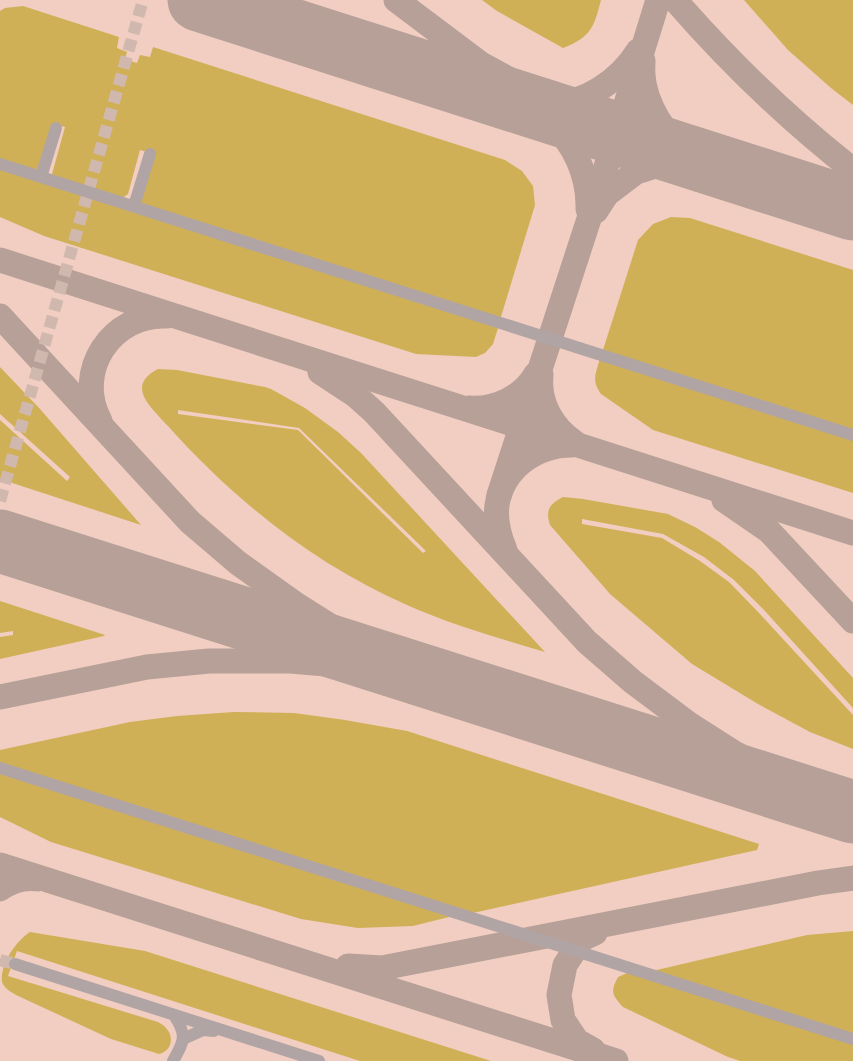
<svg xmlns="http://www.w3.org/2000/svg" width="853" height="1061" viewBox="0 0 853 1061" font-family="Bitter,serif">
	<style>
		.built { fill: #f1cec1 }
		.green { fill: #d0b056; fill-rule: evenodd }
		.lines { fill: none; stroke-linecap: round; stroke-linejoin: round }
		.taxiway { stroke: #b6a098; stroke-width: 25 }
		.runway { stroke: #b6a098; stroke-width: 63 }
		.minor-tunnel { stroke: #d0b8af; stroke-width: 12; stroke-dasharray: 12 6; stroke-linecap: butt }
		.minor { stroke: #b1a4a4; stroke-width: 12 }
	</style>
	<rect width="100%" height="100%" fill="#f7dbd1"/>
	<rect class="built" x="0" y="0" width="853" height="1061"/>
	<g class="green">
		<path d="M482 0H601C594 27 591 37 563 48L497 11Z"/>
		<path d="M744 0H853V105L831 88 788 50Z"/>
		<path d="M23 6 119 37 117 48 127 52 125 59 137 63 140 55 150 57 153 47 505 160 522 171 533 186 535 205 500 320 141 206 139 198 153 154 140 150 128 194 121 199 53 177 52 174 65 127 53 124 39 170 0 161V11L5 8Z"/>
		<path d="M0 166 499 325 493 344 485 353 476 357 416 354 44 236 0 217Z"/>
		<path d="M671 217 690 218 853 270V433L602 353 638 240 653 224Z"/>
		<path d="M600 358 853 438V493L653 430 601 394C591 380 596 374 600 358Z"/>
		<path d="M0 367 40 409 141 525 0 479V420L67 481 70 477 0 414Z"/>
		<path d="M158 369 177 370 265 387 271 389 305 408 338 432 361 453 545 652C498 638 452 625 407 605 315 565 234 500 167 425 151 407 125 386 158 369ZM178 410 299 428 426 551 423 553 298 430 178 414Z"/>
		<path d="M563 497 583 499 668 514 695 527 719 542 755 571 853 678V708L764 610 734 580 704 557 663 534 582 519V524L662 538 700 561 729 582 759 613 853 715V749L810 732 758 704 692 664 610 594 550 525C545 509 550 504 563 497Z"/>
		<path d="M0 601 105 635 104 636 0 659V637L13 635V631L0 633Z"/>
		<path d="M234 712 294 713 345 720 407 731 759 844 757 850 473 913 0 765V750L130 722 177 716Z"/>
		<path d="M0 770 457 915 413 926 358 928 301 919 51 842 0 817Z"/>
		<path d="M853 931V1037L648 972 807 935Z"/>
		<path d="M30 932 145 951 491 1061H360L17 951 8 976 158 1022C161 1024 164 1025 166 1028 175 1037 171 1052 159 1054L111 1039 16 995C11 992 4 988 2 982 0 964 16 941 30 932Z"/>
		<path d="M632 971 853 1042V1061H740L728 1057 623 1007C612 995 610 992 618 977Z"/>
	</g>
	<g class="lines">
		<g class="taxiway">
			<path d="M396 0 481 64 545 99 617 133"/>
			<path d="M675 0C729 62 788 119 853 170"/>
			<path d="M643 61C640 92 657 127 682 147 689 153 700 158 708 163"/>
			<path d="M523 103C531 109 542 113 549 120 574 143 589 175 588 209"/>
			<path d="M549 104C584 105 620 80 638 51"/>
			<path d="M596 211 607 194 636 172 671 161 705 163"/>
			<path d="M0 260 853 533"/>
			<path d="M0 316 190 522 238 563 294 603 332 627 412 667 485 695"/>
			<path d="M320 372 355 395 374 412 587 642 633 682 689 724 736 754 813 793 853 810"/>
			<path d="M541 375C538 402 552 427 574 442"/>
			<path d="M469 408C495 410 523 397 536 374"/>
			<path d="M100 421C73 371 112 313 167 316"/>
			<path d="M499 495 617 133 658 0"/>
			<path d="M724 500 769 531 853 621"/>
			<path d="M505 550C499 536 495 521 497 505 503 468 536 445 572 445"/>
			<path d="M0 697 147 667 209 661H290L350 666 413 678"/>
			<path d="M0 865 616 1061"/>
			<path d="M0 889C11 881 25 877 38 879"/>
			<path d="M348 966 382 968 818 883 853 878"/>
			<path d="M593 1050 577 1041 563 1020 559 995 565 965 582 939 595 933"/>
		</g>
		<g class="runway">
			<path d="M199 0 853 209"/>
			<path d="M0 541 853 812"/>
		</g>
		<g class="minor-tunnel">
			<path d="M0 501 143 0"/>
			<path d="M0 960 15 964"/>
		</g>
		<g class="minor">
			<path d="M0 164 853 435"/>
			<path d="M41 177 56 128"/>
			<path d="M134 206 150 154"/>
			<path d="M0 768 853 1039"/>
			<path d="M15 964 319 1061"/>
			<path d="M183 1039 203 1030 214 1031"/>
			<path d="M173 1061C185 1040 187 1035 174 1015"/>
		</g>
	</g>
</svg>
